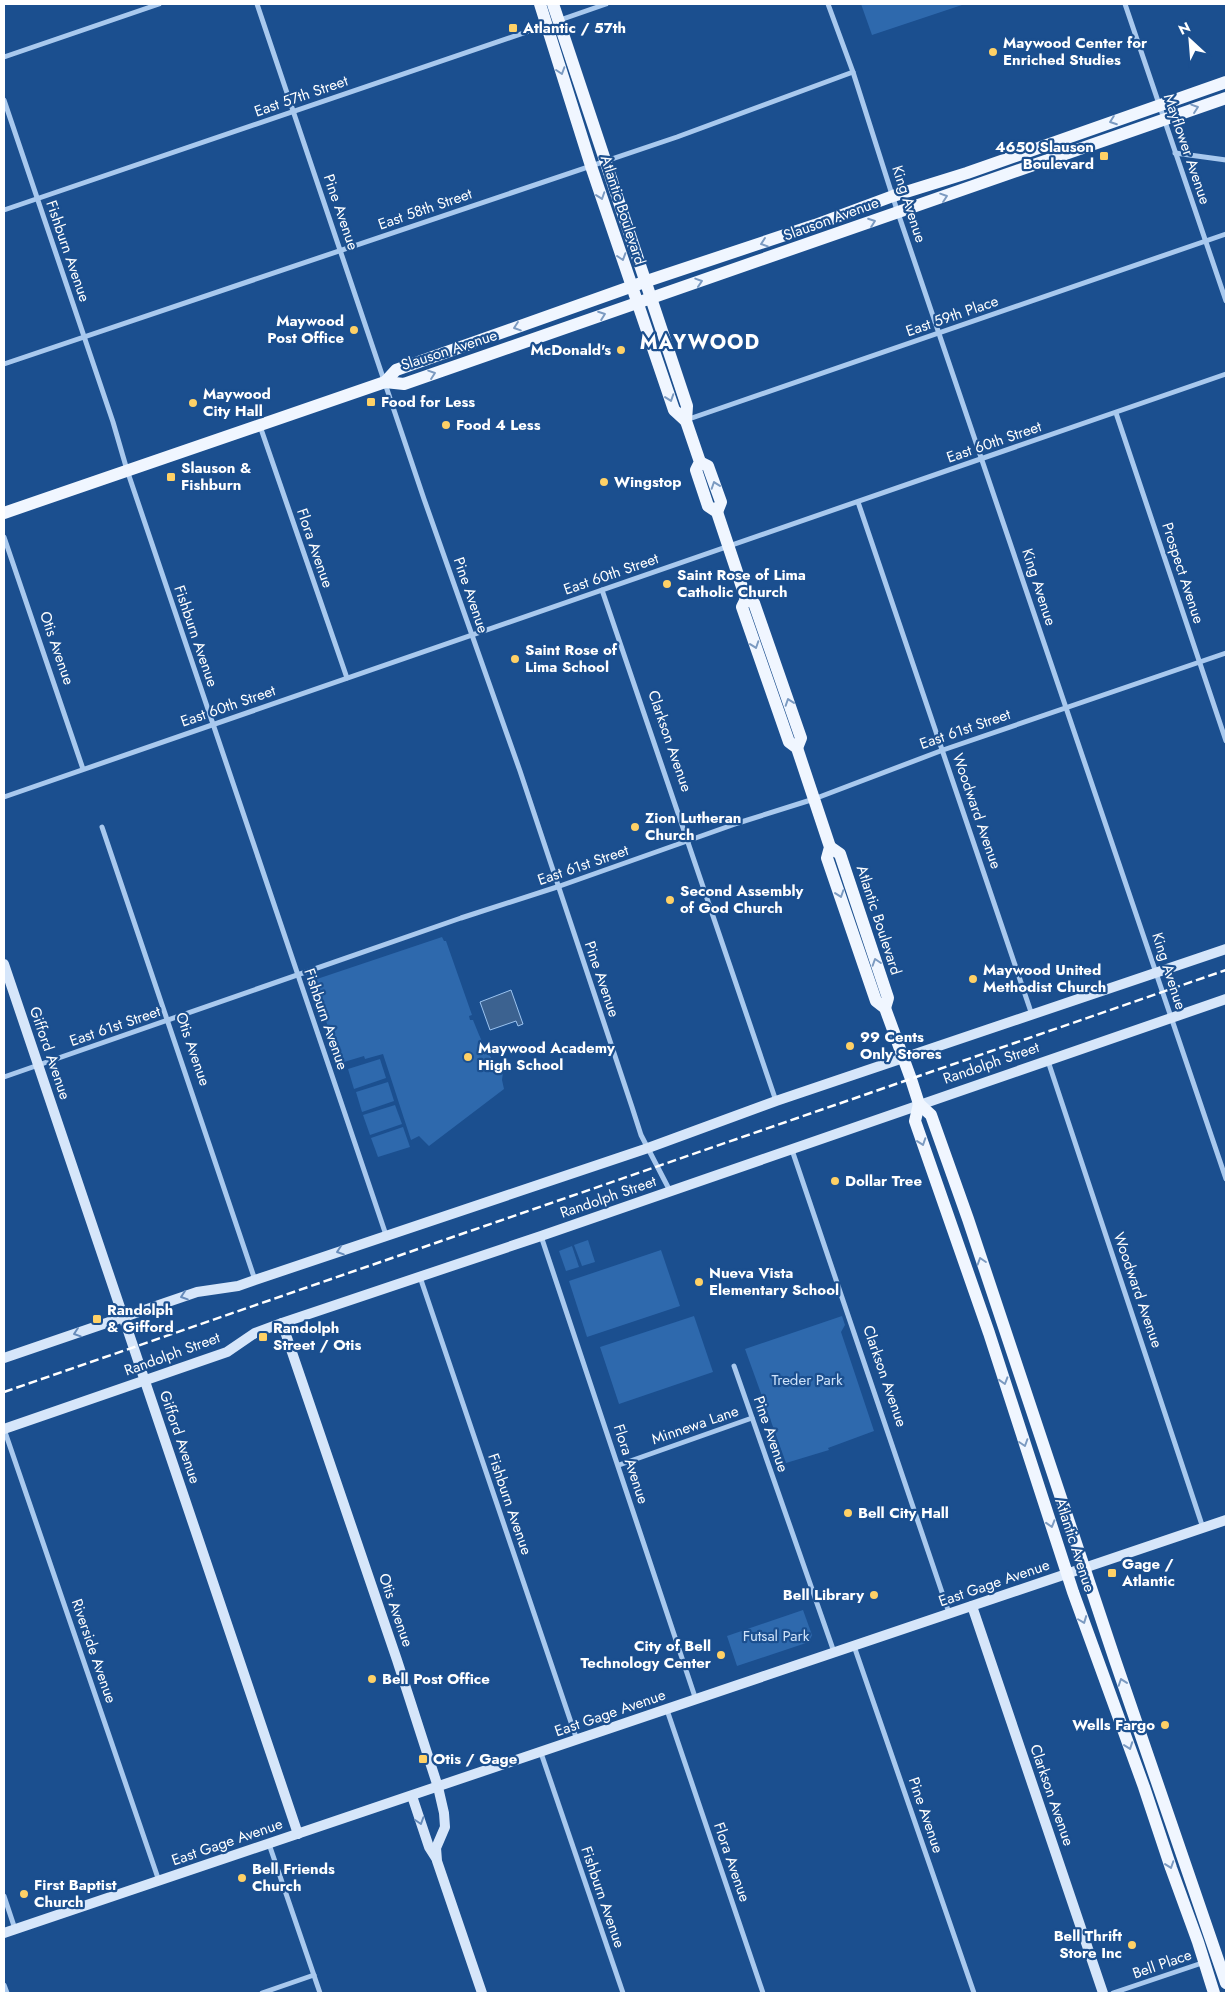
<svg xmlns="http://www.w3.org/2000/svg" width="1230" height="1997" viewBox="0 0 1230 1997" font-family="Jost,sans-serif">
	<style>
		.green { fill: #2e69ad }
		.water { fill: #3c6290; stroke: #9cc4f0 }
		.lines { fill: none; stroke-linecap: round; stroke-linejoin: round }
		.street { stroke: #a9c9ee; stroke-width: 5 }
		.secondary { stroke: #d6e6fa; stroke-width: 10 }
		.primary { stroke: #f0f6ff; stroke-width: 12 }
		.rail { stroke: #fff; stroke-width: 2.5; stroke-dasharray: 9 4; stroke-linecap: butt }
		.oneway { stroke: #7b9ac1 }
		.oneway2 { stroke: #668bba }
		.poi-dot { fill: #ffd166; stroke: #1b4f8f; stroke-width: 2 }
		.labels { text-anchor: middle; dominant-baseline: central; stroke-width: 4.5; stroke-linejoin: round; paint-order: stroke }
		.poi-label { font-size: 15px; font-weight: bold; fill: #fff; stroke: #1b4f8f; text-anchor: start }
		.street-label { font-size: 15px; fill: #fff; stroke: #1b4f8f }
		.park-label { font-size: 15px; fill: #cfe3fa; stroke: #1b4f8f }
		.district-label { font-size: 20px; font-weight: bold; letter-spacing: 1px; fill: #fff; stroke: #1b4f8f }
	</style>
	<rect width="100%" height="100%" fill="#1b4f8f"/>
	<g class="green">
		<path d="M861 4H965L872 35Z"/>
		<path d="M442 937 444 941H446L472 1015 469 1016 470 1020H473C481 1040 487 1056 503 1072L502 1080 504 1089 429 1146 419 1136 411 1140 383 1054 365 1059 364 1056 344 1062 345 1066 341 1068 315 986 317 979Z"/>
		<path d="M380 1059 386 1078 354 1089 348 1069Z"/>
		<path d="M388 1082 394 1101 362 1112 356 1092Z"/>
		<path d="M395 1105 402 1124 370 1135 363 1115Z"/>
		<path d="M403 1127 410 1147 378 1157 371 1138Z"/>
		<path d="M588 1240 595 1262 582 1266 574 1245Z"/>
		<path d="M572 1246 579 1267 566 1271 559 1251Z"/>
		<path d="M661 1250 680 1306 587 1337 569 1281Z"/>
		<path d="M694 1316 713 1372 619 1404 600 1347Z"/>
		<path d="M842 1316 845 1325 841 1332 874 1431 828 1448 829 1450 786 1463 745 1349Z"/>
		<path d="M803 1610 812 1635 809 1642 737 1666 727 1636Z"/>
	</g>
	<path class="water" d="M511 990 523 1024 518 1026 516 1021 490 1030 480 1002Z"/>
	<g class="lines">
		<g class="street">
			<path d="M257 4 424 499 520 771 632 1107 641 1135 670 1191"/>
			<path d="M828 4 853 72 896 207 1226 1179"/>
			<path d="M1125 4 1226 301"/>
			<path d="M560 20 606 4"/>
			<path d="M4 57 159 4"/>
			<path d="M4 100 113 422 127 470 386 1235"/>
			<path d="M1175 153 1226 160"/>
			<path d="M4 210 547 25"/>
			<path d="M4 364 677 137 853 72"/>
			<path d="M1116 413 1226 741"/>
			<path d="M686 420 1226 234"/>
			<path d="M260 426 347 678"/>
			<path d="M858 502 1032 1015"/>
			<path d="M4 537 83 769"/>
			<path d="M602 590 776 1101"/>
			<path d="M4 797 1226 374"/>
			<path d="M102 827 255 1280"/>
			<path d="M1048 1061 1203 1528"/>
			<path d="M4 1077 461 918 557 887 738 823 814 799 943 750 1226 653"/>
			<path d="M792 1150 949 1613"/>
			<path d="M541 1236 696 1700"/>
			<path d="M420 1277 577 1740"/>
			<path d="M734 1366 834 1652"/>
			<path d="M4 1429 159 1881"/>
			<path d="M619 1465 752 1418"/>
			<path d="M854 1646 974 1993"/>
			<path d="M667 1710 763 1993"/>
			<path d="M541 1753 623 1993"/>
			<path d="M269 1844 320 1993"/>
			<path d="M4 1896 15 1929"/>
			<path d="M4 1985 7 1993"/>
			<path d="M262 1993 314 1975"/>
			<path d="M1113 1993 1205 1962"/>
		</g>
		<g class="secondary">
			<path d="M4 964 298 1834"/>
			<path d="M282 1323 397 1660 438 1787 444 1813 445 1827 436 1848 437 1861 482 1993"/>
			<path d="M4 1358 197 1292 238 1286 255 1280 648 1148 776 1101 1226 949"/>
			<path d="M4 1429 227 1352 255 1333 282 1323 541 1236 1226 999"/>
			<path d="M972 1606 1103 1993"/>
			<path d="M412 1796 429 1847 436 1858"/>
			<path d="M4 1933 1226 1520"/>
		</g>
		<g class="primary">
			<path d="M540 4 591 166 674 410 686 421"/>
			<path d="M553 4 687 406 686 421 700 462 696 470 708 506 717 512 746 599 754 603 801 738 797 748"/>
			<path d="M385 382 396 370 647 281 815 225 893 196 967 173 1226 82"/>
			<path d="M700 462 708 466 721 502 717 512"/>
			<path d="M4 513 385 382 404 384 1226 98"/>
			<path d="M746 599 742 607 789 742 797 748 830 847 827 858 876 1001 885 1008 911 1079 919 1104 915 1121 989 1333 1073 1592 1144 1787 1171 1868 1198 1942 1214 1993"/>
			<path d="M830 847 840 854 888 998 885 1008"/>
			<path d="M919 1104 931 1115 968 1219 1115 1660 1226 1983"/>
		</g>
		<path class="rail" d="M4 1392 1226 970"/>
	</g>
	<defs><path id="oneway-chevron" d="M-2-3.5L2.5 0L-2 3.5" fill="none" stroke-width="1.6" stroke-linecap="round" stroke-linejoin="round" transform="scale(1.25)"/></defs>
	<g class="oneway">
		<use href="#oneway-chevron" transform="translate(561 71) rotate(72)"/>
		<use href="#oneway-chevron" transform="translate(1195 108) rotate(-19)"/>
		<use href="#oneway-chevron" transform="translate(1113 121) rotate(160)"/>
		<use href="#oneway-chevron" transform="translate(601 196) rotate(71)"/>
		<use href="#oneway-chevron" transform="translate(944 197) rotate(-19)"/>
		<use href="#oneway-chevron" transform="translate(872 222) rotate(-20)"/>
		<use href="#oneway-chevron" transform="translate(764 243) rotate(161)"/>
		<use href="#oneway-chevron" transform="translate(622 257) rotate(72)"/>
		<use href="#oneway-chevron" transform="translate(699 282) rotate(-18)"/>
		<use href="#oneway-chevron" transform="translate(602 315) rotate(-20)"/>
		<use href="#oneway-chevron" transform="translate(517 327) rotate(161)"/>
		<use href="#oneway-chevron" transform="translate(432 374) rotate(-19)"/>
		<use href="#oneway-chevron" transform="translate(670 398) rotate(71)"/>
		<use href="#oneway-chevron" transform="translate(715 485) rotate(-109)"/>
		<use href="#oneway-chevron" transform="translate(755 645) rotate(71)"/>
		<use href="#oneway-chevron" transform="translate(789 702) rotate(-109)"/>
		<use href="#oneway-chevron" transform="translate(840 894) rotate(71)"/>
		<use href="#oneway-chevron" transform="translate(876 962) rotate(-108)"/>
		<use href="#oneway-chevron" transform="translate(922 1142) rotate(71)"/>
		<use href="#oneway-chevron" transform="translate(981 1261) rotate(-108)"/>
		<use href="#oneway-chevron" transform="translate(1004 1381) rotate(73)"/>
		<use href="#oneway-chevron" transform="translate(1024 1443) rotate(72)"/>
		<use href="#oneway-chevron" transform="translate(1051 1524) rotate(73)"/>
		<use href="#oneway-chevron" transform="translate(1083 1620) rotate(69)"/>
		<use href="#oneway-chevron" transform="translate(1122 1682) rotate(-109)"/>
		<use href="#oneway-chevron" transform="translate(1129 1746) rotate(70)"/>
		<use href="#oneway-chevron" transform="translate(1170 1865) rotate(71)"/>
	</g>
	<g class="oneway2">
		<use href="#oneway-chevron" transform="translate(340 1251) rotate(161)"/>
		<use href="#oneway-chevron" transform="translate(184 1296) rotate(161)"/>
		<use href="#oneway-chevron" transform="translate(77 1333) rotate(161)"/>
		<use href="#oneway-chevron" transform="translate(420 1821) rotate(72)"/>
	</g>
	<g class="poi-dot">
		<rect x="508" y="23" width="10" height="10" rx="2.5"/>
		<circle cx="993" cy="52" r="5"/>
		<rect x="1099" y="151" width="10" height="10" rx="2.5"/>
		<circle cx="354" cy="330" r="5"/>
		<circle cx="621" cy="350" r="5"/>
		<rect x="366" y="397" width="10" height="10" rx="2.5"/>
		<circle cx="193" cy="403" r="5"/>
		<circle cx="446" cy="425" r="5"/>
		<rect x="166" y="472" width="10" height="10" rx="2.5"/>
		<circle cx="604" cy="482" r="5"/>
		<circle cx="667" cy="584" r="5"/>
		<circle cx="515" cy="659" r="5"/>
		<circle cx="635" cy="827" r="5"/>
		<circle cx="670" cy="900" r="5"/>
		<circle cx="973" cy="979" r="5"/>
		<circle cx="850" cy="1046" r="5"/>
		<circle cx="468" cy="1057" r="5"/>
		<circle cx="835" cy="1181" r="5"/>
		<circle cx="699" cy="1282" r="5"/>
		<rect x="92" y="1314" width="10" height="10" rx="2.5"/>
		<rect x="258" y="1332" width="10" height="10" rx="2.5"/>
		<circle cx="848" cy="1513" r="5"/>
		<rect x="1107" y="1568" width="10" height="10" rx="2.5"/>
		<circle cx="874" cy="1595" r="5"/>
		<circle cx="721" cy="1655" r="5"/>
		<circle cx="372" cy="1679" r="5"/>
		<circle cx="1165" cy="1725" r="5"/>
		<rect x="418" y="1754" width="10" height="10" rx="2.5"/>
		<circle cx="242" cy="1878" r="5"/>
		<circle cx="24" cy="1894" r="5"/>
		<circle cx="1132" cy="1945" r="5"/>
	</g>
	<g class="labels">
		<g class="poi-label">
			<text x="523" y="28">Atlantic / 57th</text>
			<text x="1003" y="43">Maywood Center for<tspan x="1003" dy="17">Enriched Studies</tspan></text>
			<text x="1094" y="147" text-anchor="end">4650 Slauson<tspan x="1094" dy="17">Boulevard</tspan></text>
			<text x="344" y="321" text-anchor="end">Maywood<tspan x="344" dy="17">Post Office</tspan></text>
			<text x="611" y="350" text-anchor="end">McDonald's</text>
			<text x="203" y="394">Maywood<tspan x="203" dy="17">City Hall</tspan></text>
			<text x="381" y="402">Food for Less</text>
			<text x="456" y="425">Food 4 Less</text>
			<text x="181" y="468">Slauson &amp;<tspan x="181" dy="17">Fishburn</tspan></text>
			<text x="614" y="482">Wingstop</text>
			<text x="677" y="575">Saint Rose of Lima<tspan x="677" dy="17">Catholic Church</tspan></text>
			<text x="525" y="650">Saint Rose of<tspan x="525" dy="17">Lima School</tspan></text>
			<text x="645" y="818">Zion Lutheran<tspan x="645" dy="17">Church</tspan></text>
			<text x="680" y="891">Second Assembly<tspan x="680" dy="17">of God Church</tspan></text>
			<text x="983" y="970">Maywood United<tspan x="983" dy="17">Methodist Church</tspan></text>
			<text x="860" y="1037">99 Cents<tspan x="860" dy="17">Only Stores</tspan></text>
			<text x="478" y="1048">Maywood Academy<tspan x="478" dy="17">High School</tspan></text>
			<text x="845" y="1181">Dollar Tree</text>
			<text x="709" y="1273">Nueva Vista<tspan x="709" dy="17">Elementary School</tspan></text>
			<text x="107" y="1310">Randolph<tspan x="107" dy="17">&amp; Gifford</tspan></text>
			<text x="273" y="1328">Randolph<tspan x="273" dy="17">Street / Otis</tspan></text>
			<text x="858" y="1513">Bell City Hall</text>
			<text x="1122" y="1564">Gage /<tspan x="1122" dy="17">Atlantic</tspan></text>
			<text x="864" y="1595" text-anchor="end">Bell Library</text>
			<text x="711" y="1646" text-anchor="end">City of Bell<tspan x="711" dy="17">Technology Center</tspan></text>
			<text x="382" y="1679">Bell Post Office</text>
			<text x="1155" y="1725" text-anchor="end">Wells Fargo</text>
			<text x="433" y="1759">Otis / Gage</text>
			<text x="252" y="1869">Bell Friends<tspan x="252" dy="17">Church</tspan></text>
			<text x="34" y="1885">First Baptist<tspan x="34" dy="17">Church</tspan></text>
			<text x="1122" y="1936" text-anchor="end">Bell Thrift<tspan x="1122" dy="17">Store Inc</tspan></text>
		</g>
		<g class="street-label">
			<text transform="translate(301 96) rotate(-19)">East 57th Street</text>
			<text transform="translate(1187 149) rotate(71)">Mayflower Avenue</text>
			<text transform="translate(909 204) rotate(72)">King Avenue</text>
			<text transform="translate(425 209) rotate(-19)">East 58th Street</text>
			<text transform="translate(623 210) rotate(72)">Atlantic Boulevard</text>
			<text transform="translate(341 212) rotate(71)">Pine Avenue</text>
			<text transform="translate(831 219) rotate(-20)">Slauson Avenue</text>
			<text transform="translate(68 251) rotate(71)">Fishburn Avenue</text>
			<text transform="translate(952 316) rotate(-19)">East 59th Place</text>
			<text transform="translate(449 350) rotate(-18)">Slauson Avenue</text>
			<text transform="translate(994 442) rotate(-19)">East 60th Street</text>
			<text transform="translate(315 548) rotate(71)">Flora Avenue</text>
			<text transform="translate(1183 573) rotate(72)">Prospect Avenue</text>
			<text transform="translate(611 574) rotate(-19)">East 60th Street</text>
			<text transform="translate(1039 587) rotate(72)">King Avenue</text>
			<text transform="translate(471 595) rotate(71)">Pine Avenue</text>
			<text transform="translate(196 636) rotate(71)">Fishburn Avenue</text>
			<text transform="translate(57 648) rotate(71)">Otis Avenue</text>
			<text transform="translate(228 706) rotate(-19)">East 60th Street</text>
			<text transform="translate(965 729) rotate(-19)">East 61st Street</text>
			<text transform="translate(670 741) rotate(71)">Clarkson Avenue</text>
			<text transform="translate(977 811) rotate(71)">Woodward Avenue</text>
			<text transform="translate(583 865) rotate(-19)">East 61st Street</text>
			<text transform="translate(879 920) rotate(72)">Atlantic Boulevard</text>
			<text transform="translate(1169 971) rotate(72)">King Avenue</text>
			<text transform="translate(602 979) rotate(71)">Pine Avenue</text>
			<text transform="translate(326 1019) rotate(71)">Fishburn Avenue</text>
			<text transform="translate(115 1026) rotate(-19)">East 61st Street</text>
			<text transform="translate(193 1049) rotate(71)">Otis Avenue</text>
			<text transform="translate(50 1053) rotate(71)">Gifford Avenue</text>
			<text transform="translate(991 1063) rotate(-19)">Randolph Street</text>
			<text transform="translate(608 1197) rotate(-19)">Randolph Street</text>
			<text transform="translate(1138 1290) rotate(71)">Woodward Avenue</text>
			<text transform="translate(172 1354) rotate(-20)">Randolph Street</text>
			<text transform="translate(885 1376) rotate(71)">Clarkson Avenue</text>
			<text transform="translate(695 1425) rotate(-19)">Minnewa Lane</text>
			<text transform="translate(771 1434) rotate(71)">Pine Avenue</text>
			<text transform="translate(180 1437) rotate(71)">Gifford Avenue</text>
			<text transform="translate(631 1464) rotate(72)">Flora Avenue</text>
			<text transform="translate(510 1504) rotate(71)">Fishburn Avenue</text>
			<text transform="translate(1075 1545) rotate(72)">Atlantic Avenue</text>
			<text transform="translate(994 1583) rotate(-19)">East Gage Avenue</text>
			<text transform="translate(396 1610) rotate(71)">Otis Avenue</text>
			<text transform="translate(94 1651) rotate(71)">Riverside Avenue</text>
			<text transform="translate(610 1713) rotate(-19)">East Gage Avenue</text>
			<text transform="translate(1052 1795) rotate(71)">Clarkson Avenue</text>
			<text transform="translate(926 1815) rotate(71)">Pine Avenue</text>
			<text transform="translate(227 1842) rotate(-19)">East Gage Avenue</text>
			<text transform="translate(732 1862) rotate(71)">Flora Avenue</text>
			<text transform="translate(603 1897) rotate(71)">Fishburn Avenue</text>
			<text transform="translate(1162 1964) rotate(-19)">Bell Place</text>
		</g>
		<g class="park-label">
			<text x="807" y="1380">Treder Park</text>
			<text x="776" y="1636">Futsal Park</text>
		</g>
		<g class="district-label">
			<text x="700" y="342">MAYWOOD</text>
		</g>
	</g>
	<rect width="1230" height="1997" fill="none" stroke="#ffffff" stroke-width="10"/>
	<g transform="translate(1190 40) rotate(334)" stroke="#1b4f8f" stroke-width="4" paint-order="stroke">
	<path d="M0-4L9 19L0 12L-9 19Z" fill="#ffffff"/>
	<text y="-8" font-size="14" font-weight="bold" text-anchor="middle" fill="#ffffff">N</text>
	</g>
</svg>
